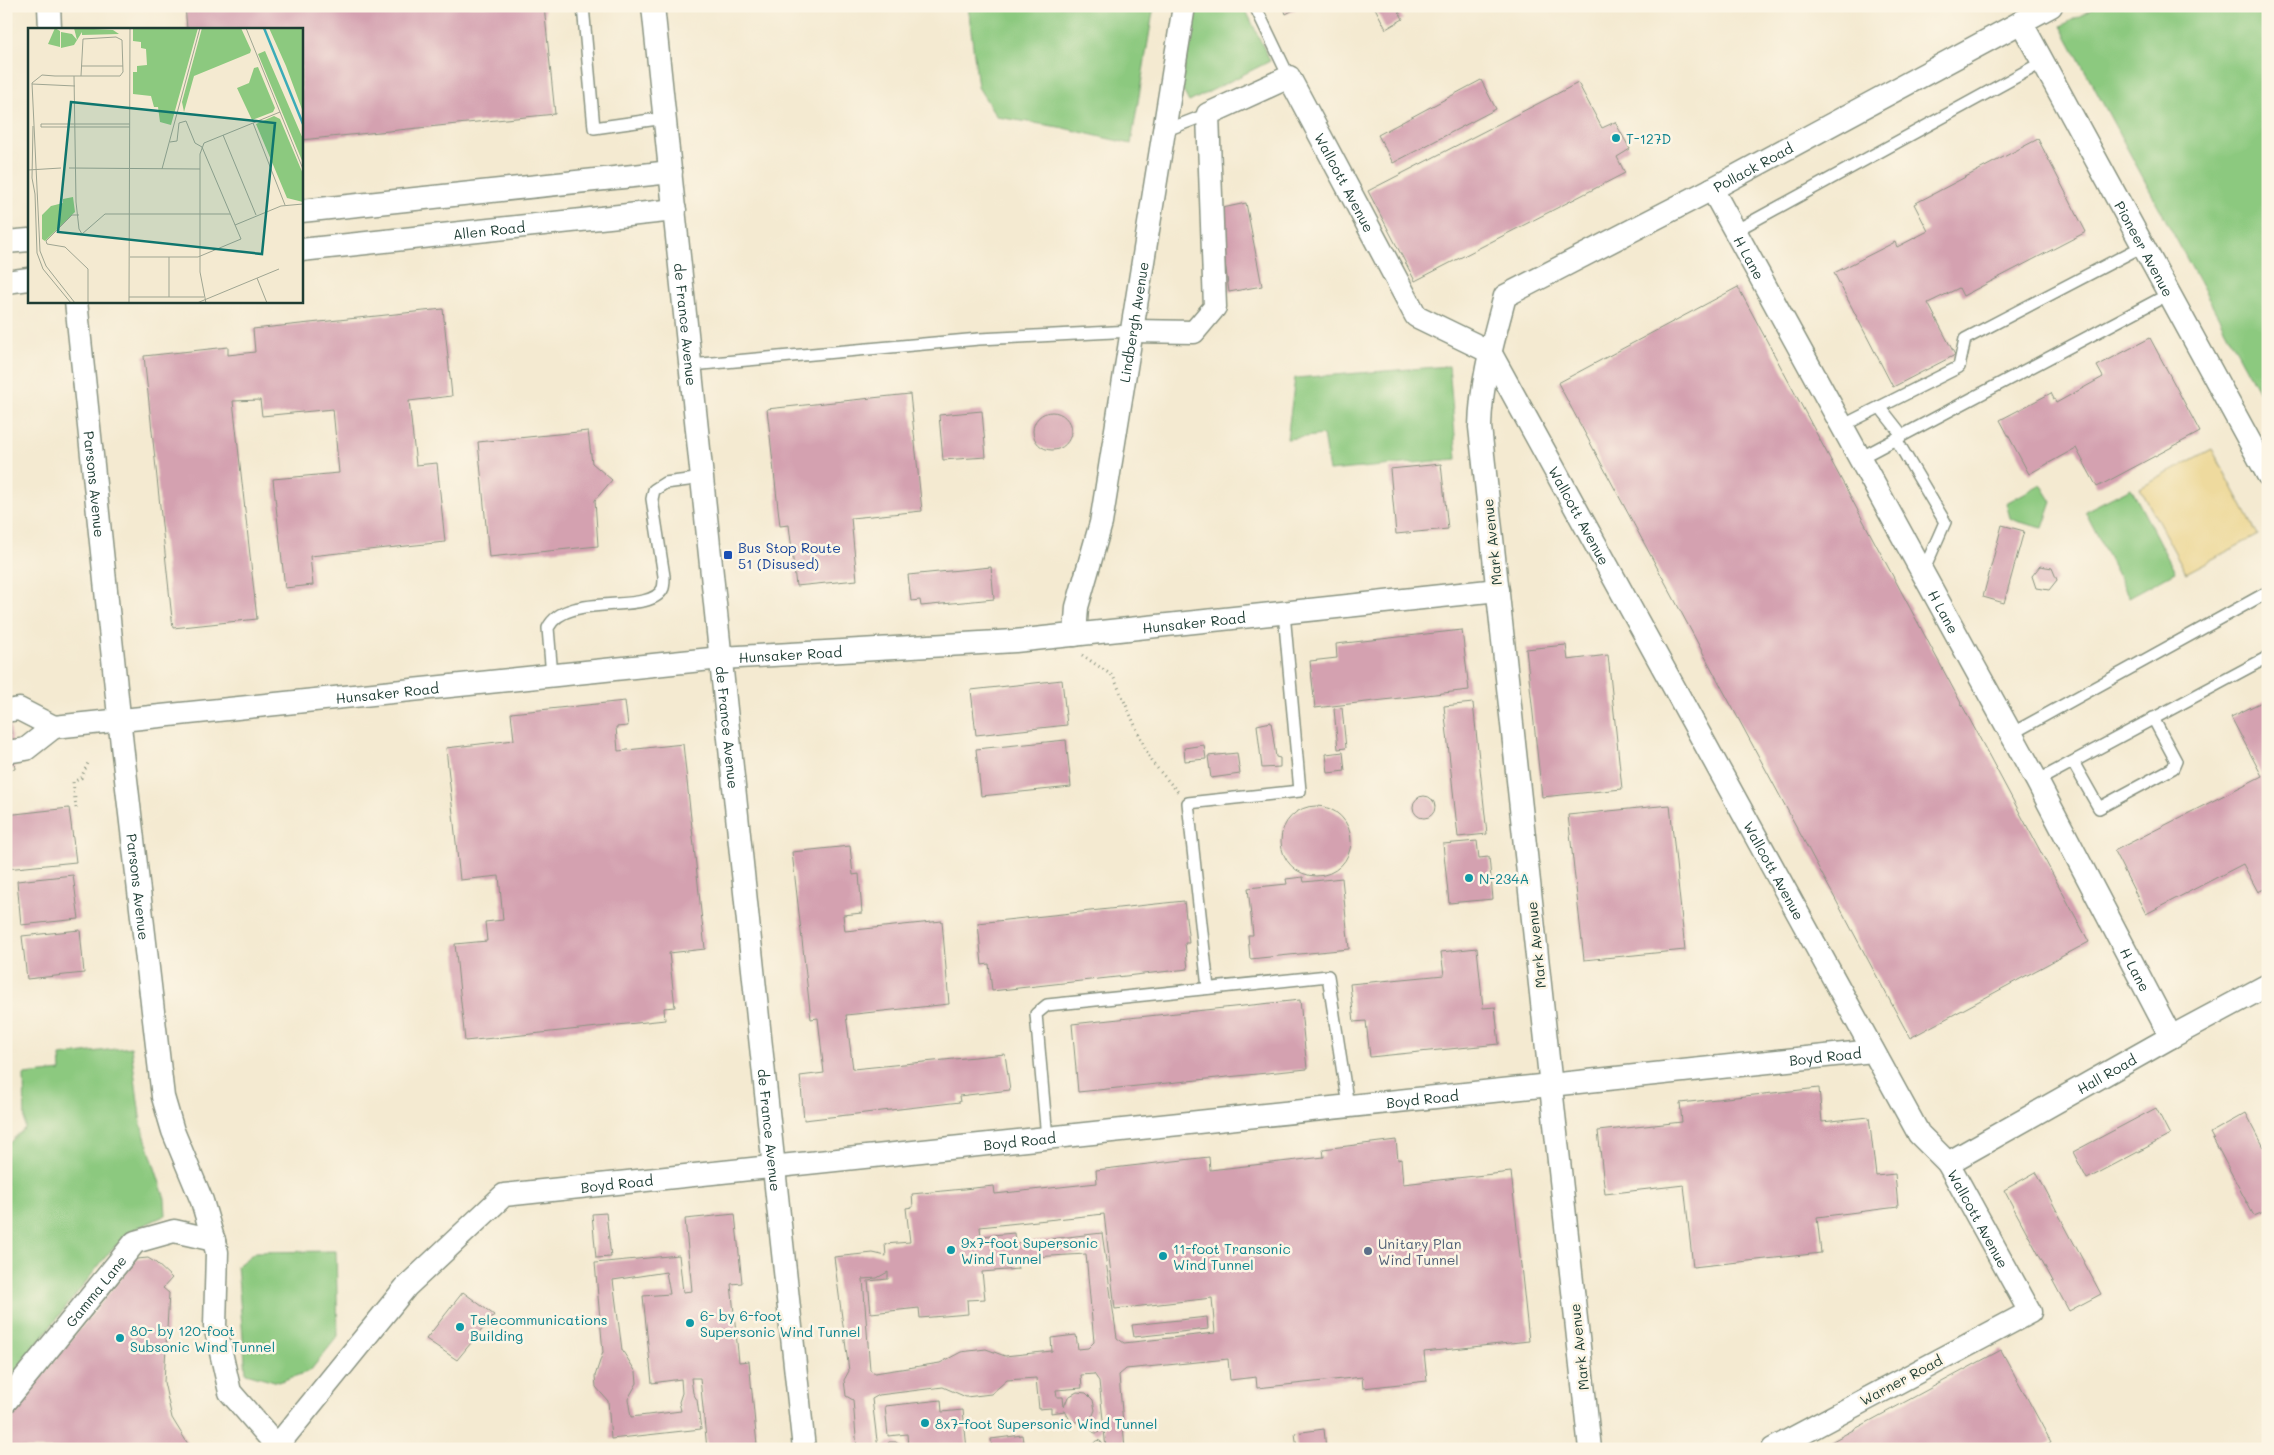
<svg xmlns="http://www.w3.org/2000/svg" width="2274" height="1455" viewBox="0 0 2274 1455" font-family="Mali,sans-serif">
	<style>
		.green { fill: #8cc97f; stroke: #56835a }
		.sand { fill: #eeda9e; stroke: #868c69 }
		.building { fill: #d4a1b0; fill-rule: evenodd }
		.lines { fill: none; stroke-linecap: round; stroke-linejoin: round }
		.service-casing { stroke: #8a9482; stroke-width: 14 }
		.minor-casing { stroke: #8a9482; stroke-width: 25 }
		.path { stroke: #8a9482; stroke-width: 3; stroke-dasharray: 1 4; stroke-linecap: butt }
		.service { stroke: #fff; stroke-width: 11 }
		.minor { stroke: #fff; stroke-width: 22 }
		.culture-dot { fill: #0f9aa8; stroke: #fcf5e5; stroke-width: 2 }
		.transit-dot { fill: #1a4fb4; stroke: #fcf5e5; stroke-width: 2 }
		.service-dot { fill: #5c6f8a; stroke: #fcf5e5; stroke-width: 2 }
		.labels { text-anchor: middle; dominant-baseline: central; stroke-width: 5; stroke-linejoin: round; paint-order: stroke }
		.culture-label { font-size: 14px; fill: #0d838f; stroke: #fcf5e5; text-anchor: start }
		.street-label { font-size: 14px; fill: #1f3d34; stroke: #fcf5e5 }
		.transit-label { font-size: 14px; fill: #164399; stroke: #fcf5e5; text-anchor: start }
		.service-label { font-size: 14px; fill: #4e5e75; stroke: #fcf5e5; text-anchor: start }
		.inset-river { fill: none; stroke: #3cacb8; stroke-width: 2.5 }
		.inset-road { fill: none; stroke: #9fa592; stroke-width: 1 }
		.view { fill: #0f766e; fill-opacity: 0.15; stroke: #0f766e; stroke-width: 2.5 }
		.inset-edge { fill: none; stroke: #1f3d34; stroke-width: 2.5 }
	</style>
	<rect width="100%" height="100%" fill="#fcf5e5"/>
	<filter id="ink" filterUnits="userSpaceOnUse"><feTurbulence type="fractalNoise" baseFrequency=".02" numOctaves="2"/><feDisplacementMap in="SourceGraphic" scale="10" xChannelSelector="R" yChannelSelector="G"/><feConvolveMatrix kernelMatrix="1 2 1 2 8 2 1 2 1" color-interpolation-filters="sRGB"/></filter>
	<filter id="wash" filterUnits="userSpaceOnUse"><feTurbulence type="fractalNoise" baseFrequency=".0096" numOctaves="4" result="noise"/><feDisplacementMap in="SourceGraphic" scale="20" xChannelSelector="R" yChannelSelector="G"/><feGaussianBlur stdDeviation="1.12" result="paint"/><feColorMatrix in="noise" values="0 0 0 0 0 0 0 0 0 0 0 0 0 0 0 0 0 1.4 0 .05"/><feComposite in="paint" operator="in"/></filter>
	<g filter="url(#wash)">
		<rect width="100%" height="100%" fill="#f4ead1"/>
		<g class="green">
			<path d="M968 6H1154L1131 144 1059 127 997 117 978 87Z"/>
			<path d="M1195 6H1244L1270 61 1189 102 1181 87Z"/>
			<path d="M2098 6H2268V409L2061 26Z"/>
			<path d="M1449 366 1457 459 1329 471 1323 435 1287 439 1295 378Z"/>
			<path d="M2041 484 2052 502 2043 528 2019 522 2010 518 2006 503Z"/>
			<path d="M2131 488 2175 572 2129 597 2085 511Z"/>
			<path d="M131 1047 141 1124 165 1199 166 1215 138 1228 112 1249 6 1383V1146L25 1128 24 1075 61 1071 60 1056Z"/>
			<path d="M336 1251 338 1336 310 1371 278 1382 246 1373 237 1266 255 1252Z"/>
		</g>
		<path class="sand" d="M2212 449 2258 535 2186 573 2140 488Z"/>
		<g id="blocks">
			<g class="building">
				<path d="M185 6H544L555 114 301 140V29H187Z"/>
				<path d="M1283 6H1301L1286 14Z"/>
				<path d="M1374 6H1396L1403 19 1386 29Z"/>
				<path d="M1481 80 1496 109 1393 163 1378 135Z"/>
				<path d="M1578 83 1602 128 1615 122 1630 149 1617 157 1625 173 1415 281 1368 191Z"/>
				<path d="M2038 139 2086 232 1963 296 1959 288 1928 303 1955 355 1893 387 1834 273 1895 242 1897 247 1928 231 1914 204Z"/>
				<path d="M1246 203 1262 286 1229 292 1218 209Z"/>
				<path d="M1738 287 2089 942 1910 1038 1558 383Z"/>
				<path d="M443 309 452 396 409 401 416 465 437 463 445 542 310 556 313 585 285 588 273 479 339 473 333 409 262 416 260 400 233 401 257 619 173 628 144 356 228 347V355L255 352 253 329Z"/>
				<path d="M2150 338 2200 432 2097 487 2076 448 2029 474 2000 420 2051 393 2056 403 2103 377 2097 366Z"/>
				<path d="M910 394 922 511 851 518 857 580 796 586 789 525 780 526 767 409Z"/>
				<path d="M982 411 986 457 943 460 939 415Z"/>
				<circle cx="1052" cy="431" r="19"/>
				<path d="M588 431 592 463 612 480 595 500 598 546 489 557 478 442Z"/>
				<path d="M1441 464 1448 529 1396 534 1390 469Z"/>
				<path d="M2002 525 2024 531 2004 603 1983 597Z"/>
				<path d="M2040 566 2052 568 2057 580 2049 590 2036 588 2032 576Z"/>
				<path d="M991 567 994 599 921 606 920 600 911 601 908 575Z"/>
				<path d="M1462 630 1469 690 1315 708 1310 661 1337 658 1336 644Z"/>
				<path d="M1566 645 1568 660 1608 655 1622 789 1542 797 1526 649Z"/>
				<path d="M1062 680 1067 725 976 735 971 690Z"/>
				<path d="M2268 699V887L2258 892 2243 864 2146 914 2114 851 2262 776 2231 717Z"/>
				<path d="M625 701 628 726 616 727 618 751 683 744 705 949 669 953 675 1007 664 1008 665 1020 465 1041 455 944 487 941 485 922 503 920 499 876 460 880 446 748 514 740 511 713Z"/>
				<path d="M1473 703 1487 834 1458 837 1444 706Z"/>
				<path d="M1342 708 1346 748 1338 749 1334 709Z"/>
				<path d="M1271 722 1276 757 1280 758V767L1262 768 1257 725Z"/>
				<path d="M6 724H10L15 769 6 770Z"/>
				<path d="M1066 740 1071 787 981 796 976 749Z"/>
				<path d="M1204 745 1206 759 1185 761 1184 748Z"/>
				<path d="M1343 752 1345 771 1328 773 1326 754Z"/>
				<path d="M1237 753 1240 774 1211 778 1208 756Z"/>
				<circle cx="1424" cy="807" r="11"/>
				<path d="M1670 805 1685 950 1584 960 1568 815Z"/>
				<circle cx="1316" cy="841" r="35"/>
				<path d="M69 808 76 862 6 869V815Z"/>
				<path d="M1477 841 1479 858 1489 857 1493 899 1449 903 1443 844Z"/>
				<path d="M850 846 853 875 859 874 862 913 843 915 845 931 942 921 949 1004 846 1015 853 1069 1005 1054 1010 1090 959 1096 960 1102 804 1120 800 1076 824 1073 818 1018 811 1019 792 852Z"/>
				<path d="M73 875 79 919 21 925 17 881Z"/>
				<path d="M1303 877 1304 882 1342 878 1349 949 1250 959 1248 935H1253L1248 888 1287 884 1286 879Z"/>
				<path d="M1184 901 1189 943H1185L1188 969 992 991 989 964 982 965 978 923Z"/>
				<path d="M80 930 84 973 27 979 22 936Z"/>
				<path d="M1477 948 1483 1008 1495 1007 1499 1044 1370 1057 1366 1021 1354 1022 1350 984 1444 975 1441 952Z"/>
				<path d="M1300 1000 1307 1069 1078 1092 1072 1024Z"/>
				<path d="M1819 1088 1822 1122 1869 1117 1876 1176 1895 1174 1898 1207 1817 1217 1821 1253 1693 1267 1684 1185 1605 1194 1598 1131 1682 1122 1680 1103Z"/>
				<path d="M2156 1108 2170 1135 2087 1179 2073 1152Z"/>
				<path d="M2246 1113 2268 1155V1210L2254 1216 2210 1133Z"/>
				<path d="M1396 1140 1398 1160 1401 1159 1403 1184 1511 1172 1529 1341 1424 1352 1427 1381 1363 1388 1362 1377 1257 1388 1256 1377 1230 1380 1228 1359 1126 1369 1119 1375 1125 1449H1106L1099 1381 1094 1374 1081 1375 1082 1388 1056 1390 1057 1397H1063L1064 1407 1068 1397 1077 1392 1086 1393 1093 1400 1095 1410 1093 1415 1090 1419 1080 1423 1070 1420 1065 1411 1051 1413V1408L1039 1409 1036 1378 1007 1380 991 1394 966 1397 943 1387 879 1395 872 1399 878 1449H857L853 1400 846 1396 844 1380 849 1371 834 1257 873 1253 886 1256 885 1244 910 1242 906 1208 913 1207 912 1194 994 1186 995 1194 1097 1183 1096 1170 1209 1157 1210 1170 1324 1157 1323 1149ZM1104 1214 1115 1309 1212 1298 1215 1333 1124 1343 1117 1338 1102 1233 1015 1243 1014 1233 981 1236 980 1227ZM1086 1254 1094 1342 1088 1348 1078 1349 1076 1335 1051 1338 1052 1351 1005 1356 986 1349 969 1351 961 1352 940 1363 875 1373 870 1370 863 1279 877 1278 888 1272V1279L868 1281 871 1313 919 1308 920 1318 968 1314 967 1300 985 1299 982 1272 1018 1269 1016 1258Z"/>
				<path d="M2036 1172 2101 1294 2069 1311 2004 1190Z"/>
				<path d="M606 1213 611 1257 596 1258 592 1214Z"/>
				<path d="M735 1214 742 1283 731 1284 739 1362 749 1361 757 1445 707 1449 700 1378H691L693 1393 697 1400 701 1429 611 1439 608 1401 596 1387 595 1376 603 1352 595 1263 679 1255 683 1292 692 1291 685 1219ZM666 1272 670 1294 643 1296 652 1383 681 1379 682 1393 679 1402 681 1411 631 1417 628 1399 637 1383 636 1372 622 1350 613 1280Z"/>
				<path d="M148 1258 156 1263 172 1278 163 1288 169 1293 164 1382 172 1418 191 1449H6V1420L137 1259Z"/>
				<path d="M463 1292 494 1315 457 1360 426 1339Z"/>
				<path d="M1207 1317 1208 1329 1134 1337 1132 1325Z"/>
				<path d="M2001 1350 2051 1442 2039 1449H1818Z"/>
				<path d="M941 1400 942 1412 963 1410 967 1449H908L907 1434 888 1436 885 1406Z"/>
				<circle cx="1096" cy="1428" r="5"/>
				<path d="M1324 1429 1326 1449H1297L1295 1433Z"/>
				<path d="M1022 1435 1024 1449H992L991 1439Z"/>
				<circle cx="1098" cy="1445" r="4.5"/>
				<path d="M889 1442H896L904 1449H883Z"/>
			</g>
		</g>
	</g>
	<g filter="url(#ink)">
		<use href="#blocks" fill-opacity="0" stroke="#8a9482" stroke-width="1"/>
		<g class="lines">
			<g class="service-casing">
				<g id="service">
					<path d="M583 6 594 128 665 118"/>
					<path d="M1255 6 1289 77"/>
					<path d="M1164 131 1208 114"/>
					<path d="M1735 231 2043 62"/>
					<path d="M691 365 979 339 1132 331"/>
					<path d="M1880 407 1902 435"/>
					<path d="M1842 426 1959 367 1965 339 2143 246"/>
					<path d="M1896 439 1945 522 1923 572"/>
					<path d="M1860 458 2169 294"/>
					<path d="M552 676 548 628C566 590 651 617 663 588 664 585 664 580 664 576L652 499 654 490 665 483 703 478"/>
					<path d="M2011 734 2268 592"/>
					<path d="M2073 762 2099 808 2173 768 2176 761 2153 718"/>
					<path d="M2037 781 2268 657"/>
					<path d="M1208 988 1188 803 1300 791 1284 613"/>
					<path d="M1047 1138 1036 1014 1047 1005 1328 976 1348 1106"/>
				</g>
			</g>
			<g class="minor-casing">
				<g id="minor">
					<path d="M49 6 50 29"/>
					<path id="s1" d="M653 6 760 1037 804 1449"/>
					<path id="s2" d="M2021 22 2268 475"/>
					<path id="s3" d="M1712 189 2037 781 2171 1037"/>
					<path d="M301 211 671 172"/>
					<path d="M6 242 29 240"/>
					<path id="s4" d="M301 250 675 210"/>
					<path d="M6 282 29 279"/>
					<path id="s5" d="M76 301 122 745 163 1097 173 1131 202 1201 217 1252 215 1326 230 1392 277 1446 406 1287 504 1195 1873 1051"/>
					<path id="s6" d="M1132 331 1194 332 1215 307 1208 114 1289 77 1416 316 1490 352 1919 1134 1948 1163 2030 1312 1773 1449"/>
					<path id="s7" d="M1075 635 1077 607 1101 523 1184 6"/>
					<path d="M6 711 19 709 54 727 26 749 13 751"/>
					<path id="s8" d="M54 727 721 658 1015 641 1498 590"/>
					<path id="s9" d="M1948 1163 2171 1037 2268 985"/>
					<path id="s10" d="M6 1401 135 1242 174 1231 214 1240"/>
					<path id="s11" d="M1590 1449 1480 427C1481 381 1493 341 1505 296L1712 189 2051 6"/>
				</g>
			</g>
			<g class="path">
				<path d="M1082 655 1113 676 1151 761 1178 792"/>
				<path d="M76 808 73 782 81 778 88 763"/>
			</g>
			<use href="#service" class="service"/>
			<use href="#minor" class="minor"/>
		</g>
	</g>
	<g class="culture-dot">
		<circle cx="1616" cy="138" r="5"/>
		<circle cx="1469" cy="878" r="5"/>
		<circle cx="951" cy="1250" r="5"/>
		<circle cx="1163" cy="1256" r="5"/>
		<circle cx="690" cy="1323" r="5"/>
		<circle cx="460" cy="1327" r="5"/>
		<circle cx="120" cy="1338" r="5"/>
		<circle cx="925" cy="1423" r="5"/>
	</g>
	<rect class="transit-dot" x="723" y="550" width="10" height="10" rx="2.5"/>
	<circle class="service-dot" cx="1368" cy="1251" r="5"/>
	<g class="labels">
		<g class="culture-label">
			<text x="1626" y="138">T-127D</text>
			<text x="1479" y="878">N-234A</text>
			<text x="961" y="1242">9x7-foot Supersonic<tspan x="961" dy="16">Wind Tunnel</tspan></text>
			<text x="1173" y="1248">11-foot Transonic<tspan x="1173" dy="16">Wind Tunnel</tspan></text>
			<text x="700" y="1315">6- by 6-foot<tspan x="700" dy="16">Supersonic Wind Tunnel</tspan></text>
			<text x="470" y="1319">Telecommunications<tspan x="470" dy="16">Building</tspan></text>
			<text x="130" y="1330">80- by 120-foot<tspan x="130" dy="16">Subsonic Wind Tunnel</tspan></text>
			<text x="935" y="1423">8x7-foot Supersonic Wind Tunnel</text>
		</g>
		<g class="street-label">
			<text stroke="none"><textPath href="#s11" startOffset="1441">Pollack Road</textPath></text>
			<text stroke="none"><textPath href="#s6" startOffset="496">Wallcott Avenue</textPath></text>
			<text stroke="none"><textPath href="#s4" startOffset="189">Allen Road</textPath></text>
			<text stroke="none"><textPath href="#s2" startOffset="258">Pioneer Avenue</textPath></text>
			<text stroke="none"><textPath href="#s3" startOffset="78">H Lane</textPath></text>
			<text stroke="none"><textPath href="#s7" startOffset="319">Lindbergh Avenue</textPath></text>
			<text stroke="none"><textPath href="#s1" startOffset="320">de France Avenue</textPath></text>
			<text stroke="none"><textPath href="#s5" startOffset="184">Parsons Avenue</textPath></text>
			<text stroke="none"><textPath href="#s6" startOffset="916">Wallcott Avenue</textPath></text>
			<text transform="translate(1492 542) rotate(-96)">Mark Avenue</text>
			<text stroke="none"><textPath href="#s3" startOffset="482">H Lane</textPath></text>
			<text stroke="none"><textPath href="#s8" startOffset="1145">Hunsaker Road</textPath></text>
			<text stroke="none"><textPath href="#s8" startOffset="740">Hunsaker Road</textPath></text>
			<text stroke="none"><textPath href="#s8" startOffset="335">Hunsaker Road</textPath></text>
			<text stroke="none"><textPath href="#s1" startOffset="725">de France Avenue</textPath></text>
			<text stroke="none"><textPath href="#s6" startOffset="1321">Wallcott Avenue</textPath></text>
			<text stroke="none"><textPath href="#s5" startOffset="589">Parsons Avenue</textPath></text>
			<text transform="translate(1536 945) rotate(-96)">Mark Avenue</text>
			<text stroke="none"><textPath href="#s3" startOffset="888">H Lane</textPath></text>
			<text stroke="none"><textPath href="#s5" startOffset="2846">Boyd Road</textPath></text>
			<text stroke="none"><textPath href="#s9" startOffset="182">Hall Road</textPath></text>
			<text stroke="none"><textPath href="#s5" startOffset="2441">Boyd Road</textPath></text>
			<text stroke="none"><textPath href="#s1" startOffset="1130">de France Avenue</textPath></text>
			<text stroke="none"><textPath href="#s5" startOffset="2036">Boyd Road</textPath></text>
			<text stroke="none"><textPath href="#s5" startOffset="1631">Boyd Road</textPath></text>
			<text stroke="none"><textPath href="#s6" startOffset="1726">Wallcott Avenue</textPath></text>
			<text stroke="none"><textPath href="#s10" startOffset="142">Gamma Lane</textPath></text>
			<text transform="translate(1579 1347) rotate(-96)">Mark Avenue</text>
			<text transform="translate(1901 1380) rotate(-28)">Warner Road</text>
		</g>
		<g class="transit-label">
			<text x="738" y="547">Bus Stop Route<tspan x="738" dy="16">51 (Disused)</tspan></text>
		</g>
		<g class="service-label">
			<text x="1378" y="1243">Unitary Plan<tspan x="1378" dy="16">Wind Tunnel</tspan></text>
		</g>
	</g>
	<g transform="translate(28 28)">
		<rect width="275" height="275" fill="#f4ead1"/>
		<path d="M27 0 32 3V19L20 16ZM46 0 85 2 91 6 54 7V4L46 17 33 20V4L44 6 49 12ZM105 0H170L143 97 132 94 130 79H126L123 68 105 66V44H109V38L119 37 118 21 113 20V14L105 13ZM174 0H213L223 22 222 25 166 48 156 84 154 74ZM241 0H275V84L258 38ZM237 23 275 111V135L230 26ZM230 39 247 80 245 84 224 92 209 60 221 55 226 40ZM246 88 252 91 275 146V174L259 170 228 96ZM45 169 47 184 17 213 14 211V187L23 178 35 175V171Z" fill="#8cc97f"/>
		<path class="inset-river" d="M236 0 275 96"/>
		<path class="inset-road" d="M218 0 275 141M53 38H95M46 48 48 174 51 201 54 206 77 186H202M4 56 47 58M225 95 257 177M13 96V99H102M13 96H102M5 98 4 150 7 166 9 225 15 241 43 275M195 107 228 187M41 140 172 141M134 141 172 0M0 142 33 140M51 187H44L18 213 19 216 37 219 60 241V275M207 197 253 178 275 176M102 229H170L213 211 174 119 167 115 158 93 151 95 149 113 142 114M141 229V269M229 250 239 275M101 269H176M47 275 18 238 12 223 4 55 14 47 27 48H92L95 44 94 12 88 9 55 11 53 48M101 275 102 0M169 275 251 241M178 275 172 244V126L176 115 252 84"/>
		<path class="view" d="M43 74 247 95 234 226 30 204Z"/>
		<rect width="275" height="275" class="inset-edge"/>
	</g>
	<rect width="2274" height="1455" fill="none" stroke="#fcf5e5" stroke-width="25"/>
</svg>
